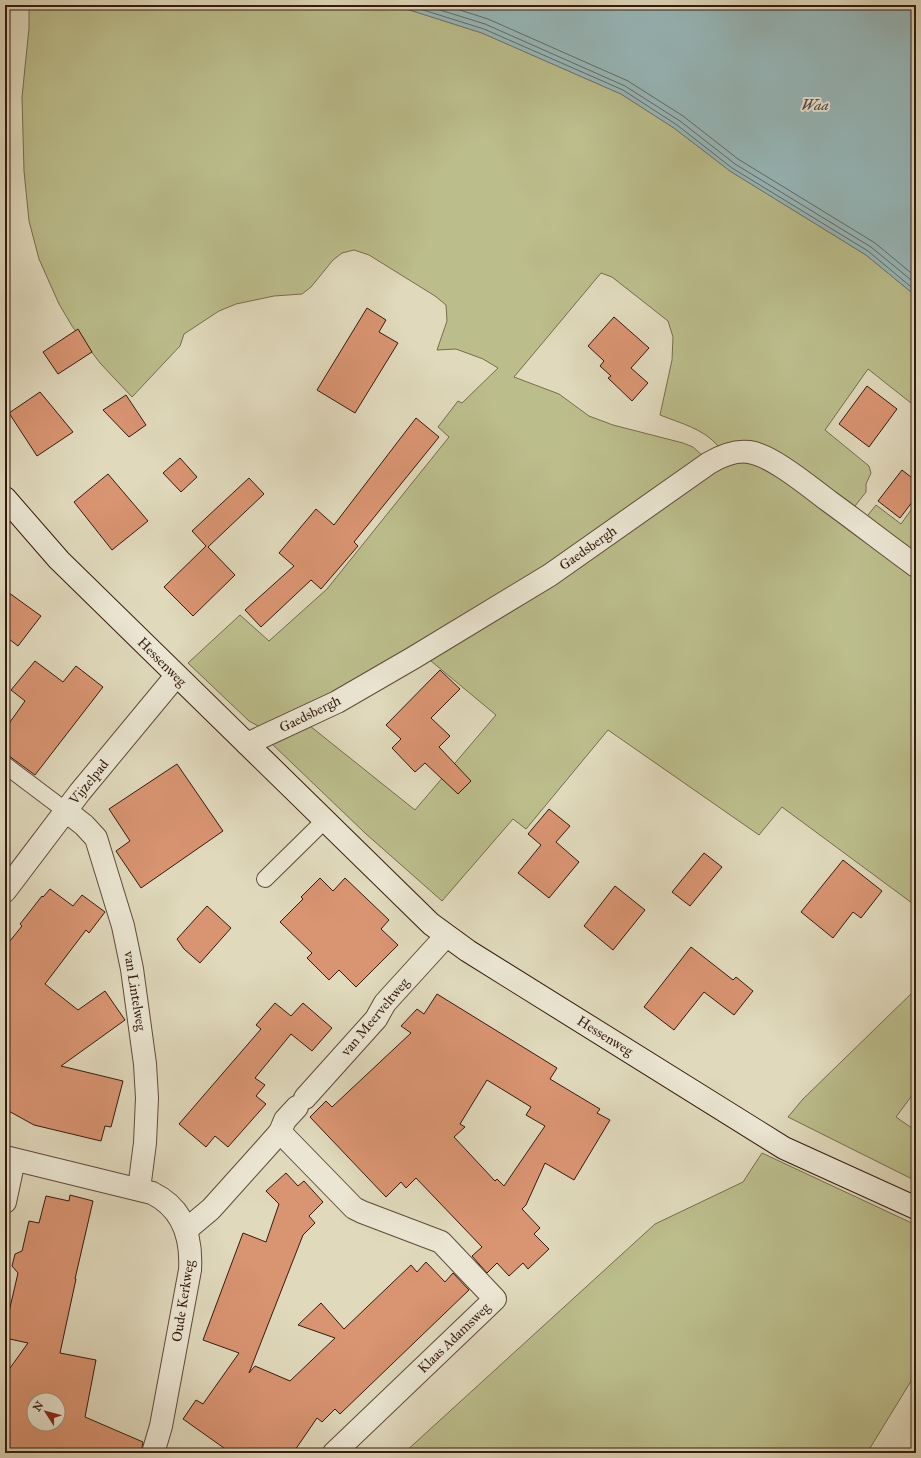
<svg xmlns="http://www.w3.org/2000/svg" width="921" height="1458" viewBox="0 0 921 1458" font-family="'IM FELL Great Primer',serif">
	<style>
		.green { fill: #bbbd8b; stroke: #786c4c }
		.water { fill: #97b8ba; stroke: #707975 }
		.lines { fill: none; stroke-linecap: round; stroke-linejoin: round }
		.shore { stroke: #666964; stroke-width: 1 }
		.building { fill: #d99472; stroke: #361a0d; fill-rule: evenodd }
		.service-casing { stroke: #604a39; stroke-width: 18 }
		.minor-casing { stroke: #604a39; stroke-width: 24 }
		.secondary-casing { stroke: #361a0d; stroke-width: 24 }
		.service { stroke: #ebe6d3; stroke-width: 16 }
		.minor { stroke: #ebe6d3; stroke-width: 22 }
		.secondary { stroke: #ebe6d3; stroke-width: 22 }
		.labels { text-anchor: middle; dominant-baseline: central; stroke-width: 4; stroke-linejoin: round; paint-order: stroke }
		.street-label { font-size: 14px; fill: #361a0d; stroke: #ebe6d3 }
		.water-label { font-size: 15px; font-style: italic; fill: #534941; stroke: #ebe6d3 }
	</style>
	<rect width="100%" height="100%" fill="#e0d9bc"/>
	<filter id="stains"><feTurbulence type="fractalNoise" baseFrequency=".005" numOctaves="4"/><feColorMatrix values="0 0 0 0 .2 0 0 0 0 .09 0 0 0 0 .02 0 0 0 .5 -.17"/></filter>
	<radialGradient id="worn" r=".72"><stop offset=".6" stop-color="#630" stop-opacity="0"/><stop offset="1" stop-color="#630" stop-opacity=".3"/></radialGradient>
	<g class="green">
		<path d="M29 5H394L482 33 621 94 674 128 730 171 866 255 916 296V407L868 369 825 430 869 466 871 473 866 484V492L855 506 852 508 718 446C704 429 680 423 660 415L672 360 673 337 668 321 612 277 601 273 514 377 559 394 589 416 613 425 683 443 693 447 704 457 547 568 356 683 260 727 249 721 188 663 240 615 269 641 327 589 449 437 438 427 458 401 462 403 498 368 483 359 456 349 437 350 447 321 446 305 435 296 369 255 354 250 342 253 333 260 311 287 302 294 274 296 236 304 219 311 184 334 180 346 132 397 100 363 72 326 59 304 39 259 29 221 24 171 22 97 29 28Z"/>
		<path d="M746 460 758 464 821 505 916 578V906L782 807 759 835 608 730 526 829 513 819 442 901 365 833 269 741 305 722 415 810 496 715 425 656 709 471Z"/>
		<path d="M916 503V558L864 520 876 505 901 524Z"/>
		<path d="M916 989V1090L896 1117 916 1131V1181L788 1117 803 1099Z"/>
		<path d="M762 1153 916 1225V1373L867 1453H404L655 1224 743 1182Z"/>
	</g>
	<path class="water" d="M394 5H916V296L866 255 730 171 674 128 621 94 482 33Z"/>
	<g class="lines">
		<g class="shore">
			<path d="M407 5 484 29 623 90 677 125 732 168 868 251 916 291"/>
			<path d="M424 5 485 24 625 86 680 121 735 164 871 247 916 284"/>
			<path d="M444 5 488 19 628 81 683 116 738 159 875 243 916 277"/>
		</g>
	</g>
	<g class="building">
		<path d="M367 308 386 320 379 332 398 343 355 413 317 390Z"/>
		<path d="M614 317 649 348 631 368 648 383 632 401 608 378 611 376 600 366 604 361 588 346Z"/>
		<path d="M78 329 92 352 58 374 43 352Z"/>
		<path d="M867 386 897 409 869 447 839 424Z"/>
		<path d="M40 392 73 432 37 456 9 413Z"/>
		<path d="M126 395 146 425 129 437 103 410Z"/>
		<path d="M416 418 439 437 354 542 358 546 321 589 311 580 261 627 245 610 294 566 279 553 316 509 334 525Z"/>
		<path d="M180 458 197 477 181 492 163 473Z"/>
		<path d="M902 470 916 481V497L900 518 878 501Z"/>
		<path d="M108 474 148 521 112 550 74 502Z"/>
		<path d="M249 478 264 494 208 547 235 575 193 616 164 587 206 546 192 531Z"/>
		<path d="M5 590 41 616 18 646 5 636Z"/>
		<path d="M35 661 63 682 76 666 103 687 35 775 5 753V729L25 701 11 690Z"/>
		<path d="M440 670 460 689 431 718 450 736 439 747 471 781 458 794 425 763 415 772 413 770 392 748 401 739 386 725Z"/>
		<path d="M177 764 223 831 141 888 116 851 130 841 109 809Z"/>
		<path d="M549 809 570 826 556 842 579 862 549 898 518 873 541 845 528 834Z"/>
		<path d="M704 853 722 867 690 906 672 892Z"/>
		<path d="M843 860 882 891 861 918 853 912 833 938 801 912Z"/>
		<path d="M320 878 333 891 345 878 389 920 381 929 398 945 356 987 339 970 329 980 307 958 312 953 280 922 303 899 301 897Z"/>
		<path d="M615 886 645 910 613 950 584 926Z"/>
		<path d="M50 889 73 906 82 895 105 912 89 933 86 930 45 984 78 1010 105 991 125 1020 61 1066 123 1081 111 1127 105 1126 101 1141 34 1125 5 1109V947L22 926 20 924 42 896 43 897Z"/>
		<path d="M207 906 231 928 200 963 184 949 177 939Z"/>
		<path d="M691 947 733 980 736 977 753 991 734 1015 704 992 674 1030 644 1007Z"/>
		<path d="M437 994 557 1068 550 1079 600 1109 597 1113 610 1120 574 1180 545 1163 526 1205 522 1209 540 1228 534 1234 549 1249 528 1269 523 1263 509 1276 497 1263 487 1273 472 1256 482 1247 416 1178 406 1188 401 1182 386 1197 310 1117 326 1101 332 1107 411 1033 401 1026 417 1009 424 1014ZM487 1080 531 1107 526 1115 545 1126 504 1186 497 1179 495 1181 454 1137 465 1127 460 1124Z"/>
		<path d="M275 1003 291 1016 303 1003 332 1028 312 1051 291 1034 255 1078 265 1085 256 1096 266 1104 228 1147 215 1136 206 1147 179 1124 261 1029 256 1025Z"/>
		<path d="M286 1173 298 1186 304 1181 323 1202 309 1216 315 1223 303 1235 249 1373 255 1366 290 1381 335 1338 298 1325 321 1303 344 1329 411 1265 417 1272 426 1262 445 1282 453 1273 469 1290 340 1414 335 1409 322 1422 317 1418 293 1453H231L183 1419 196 1400 203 1404 239 1353 203 1340 243 1233 266 1242 279 1204 266 1191Z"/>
		<path d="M70 1195 93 1201 75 1279H76L60 1353 96 1360 85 1417 143 1442 141 1453H5V1375L28 1343 5 1338V1329L18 1273 12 1266 15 1254 22 1251 29 1221 39 1223 46 1196 69 1201ZM34 1400H58V1424H34Z"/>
	</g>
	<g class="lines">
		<g class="service-casing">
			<g id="service">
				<path d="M5 765 66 811"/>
				<path d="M265 879 324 821"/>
			</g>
		</g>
		<g class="minor-casing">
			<g id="minor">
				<path d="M247 744 337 702 413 658 550 575 709 463C721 456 735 450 749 452 772 455 811 488 830 502 859 523 887 545 916 566"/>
				<path d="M66 811 84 825 96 838 123 926 132 969 145 1064 147 1098 145 1143 139 1189"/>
				<path d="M5 891 80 792 176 676"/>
				<path d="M305 1098 376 1019 385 1003 446 936"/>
				<path d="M280 1132 354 1208 362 1212 441 1242 495 1299 334 1453"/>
				<path d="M5 1157 152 1193C183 1208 192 1237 190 1270L161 1426 153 1453"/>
				<path d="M5 1202 14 1160"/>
				<path d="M186 1230 211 1209 264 1150 280 1132 285 1120 297 1107"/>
			</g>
		</g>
		<g class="secondary-casing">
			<path id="secondary" d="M5 498 59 560 431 924 468 951 784 1148 916 1208"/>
		</g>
		<use href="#service" class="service"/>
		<use href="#minor" class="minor"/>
		<use href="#secondary" class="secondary"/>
	</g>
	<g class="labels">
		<g class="street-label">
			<text transform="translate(588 548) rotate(-35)">Gaedsbergh</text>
			<text transform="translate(162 662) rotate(45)">Hessenweg</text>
			<text transform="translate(310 714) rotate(-26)">Gaedsbergh</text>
			<text transform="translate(89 782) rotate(-51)">Vijzelpad</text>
			<text transform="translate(135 991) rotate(81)">van Lintelweg</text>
			<text transform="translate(375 1017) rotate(-50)">van Meerveltweg</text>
			<text transform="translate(605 1036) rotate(32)">Hessenweg</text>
			<text transform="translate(183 1301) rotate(-81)">Oude Kerkweg</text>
			<text transform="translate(454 1338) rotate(-44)">Klaas Adamsweg</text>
		</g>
		<g class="water-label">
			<text x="815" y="105">Waa</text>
		</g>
	</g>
	<rect width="921" height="1458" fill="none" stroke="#e0d9bc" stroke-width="20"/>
	<rect x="6" y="6" width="909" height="1446" fill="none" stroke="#361a0d" stroke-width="2"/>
	<rect x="10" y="10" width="901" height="1438" fill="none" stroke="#361a0d"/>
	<g transform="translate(46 1412) rotate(306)"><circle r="19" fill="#ebe6d3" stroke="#a39484"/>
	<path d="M0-3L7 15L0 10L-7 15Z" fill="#8f2418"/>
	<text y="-6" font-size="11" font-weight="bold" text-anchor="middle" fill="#361a0d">N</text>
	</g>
	<rect width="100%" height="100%" filter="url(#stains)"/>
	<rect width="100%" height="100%" fill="url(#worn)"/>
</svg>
